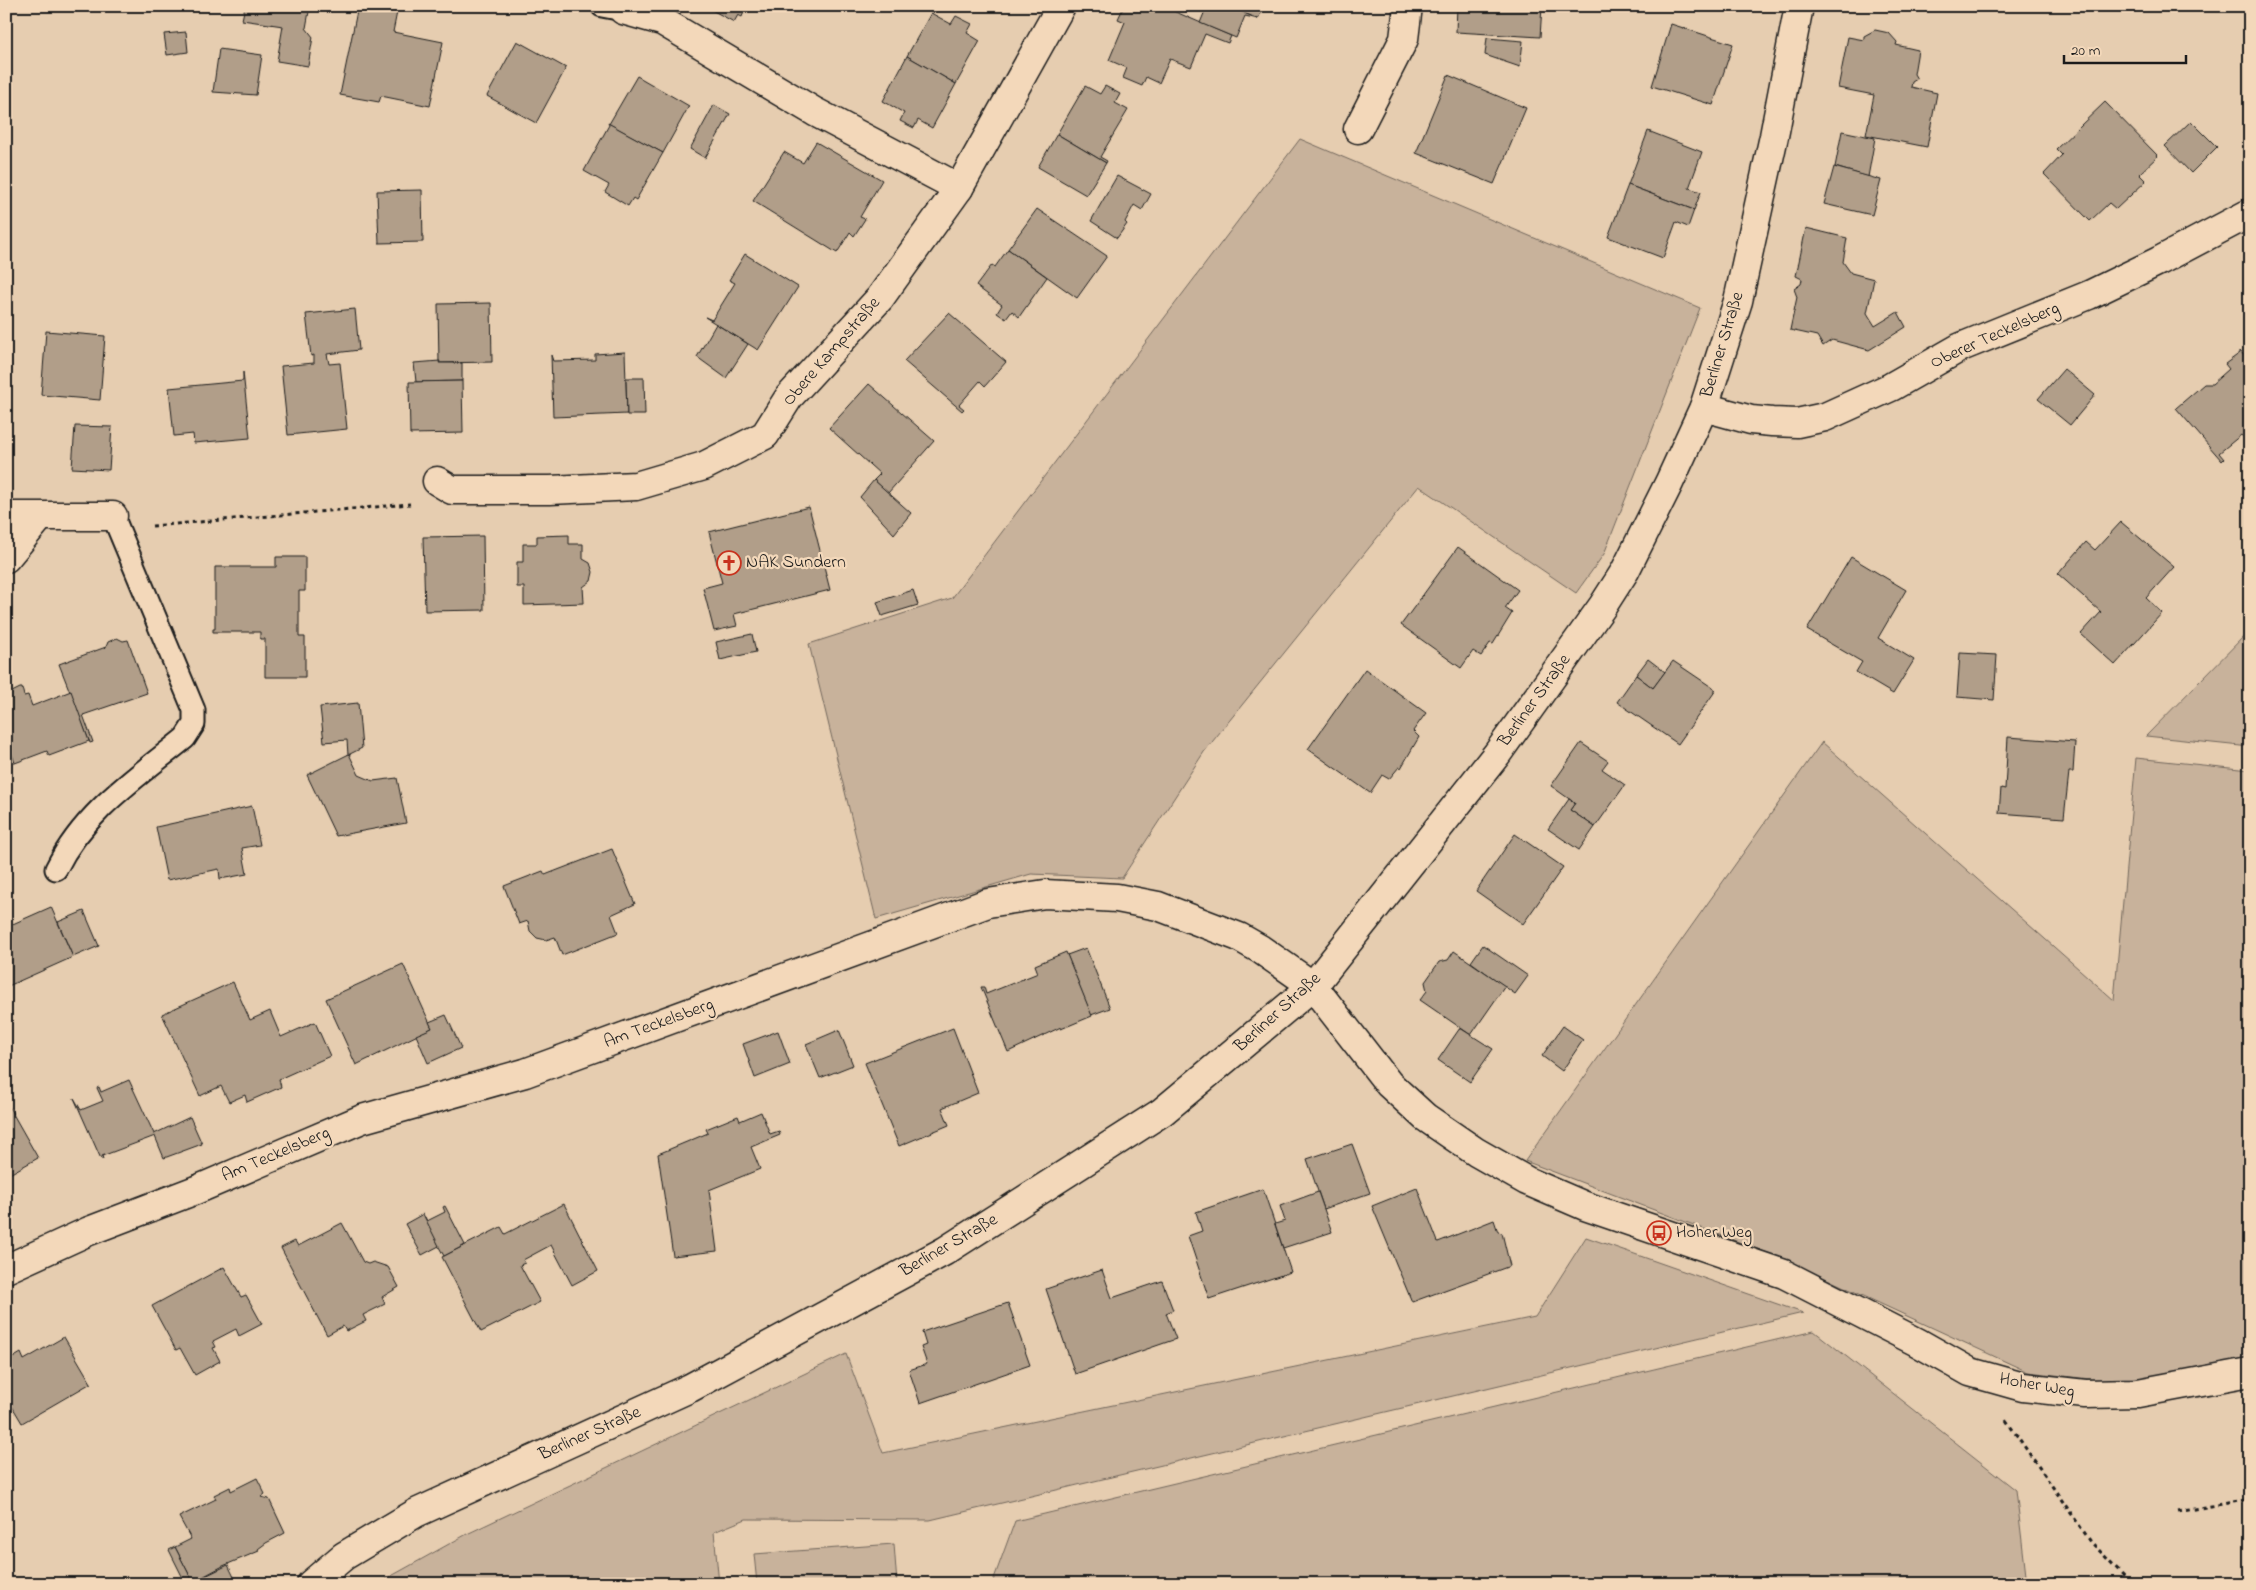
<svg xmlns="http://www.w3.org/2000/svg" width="2256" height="1590" viewBox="0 0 2256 1590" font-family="'Indie Flower',sans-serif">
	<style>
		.green { fill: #c8b29b; stroke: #72675c }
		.building { fill: #b19e89; stroke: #1c1c1c }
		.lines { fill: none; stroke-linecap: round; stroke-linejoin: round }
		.lane-casing { stroke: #1c1c1c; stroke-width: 25 }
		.street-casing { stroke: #1c1c1c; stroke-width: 31 }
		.path { stroke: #1c1c1c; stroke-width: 3; stroke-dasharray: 4 4; stroke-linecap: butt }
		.lane { stroke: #f3d8ba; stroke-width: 21 }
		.street { stroke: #f3d8ba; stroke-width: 28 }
		.labels { text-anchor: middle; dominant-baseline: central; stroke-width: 4.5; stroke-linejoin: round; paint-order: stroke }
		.street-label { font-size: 18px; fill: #1c1c1c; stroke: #f3d8ba }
		.poi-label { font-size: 18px; fill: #1c1c1c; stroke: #f3d8ba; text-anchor: start }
	</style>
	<rect width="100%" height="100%" fill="#e6cdb0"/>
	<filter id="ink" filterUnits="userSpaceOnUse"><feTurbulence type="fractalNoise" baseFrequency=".02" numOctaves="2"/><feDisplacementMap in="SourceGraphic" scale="10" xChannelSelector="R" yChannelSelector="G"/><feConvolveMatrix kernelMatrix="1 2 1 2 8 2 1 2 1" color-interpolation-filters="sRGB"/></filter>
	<g filter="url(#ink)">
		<g class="green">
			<path d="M1300 139 1700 308 1604 554 1576 593 1419 486 1204 752 1122 878 1031 874 876 919 809 644 952 598Z"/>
			<path d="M2250 630V747L2146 736Z"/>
			<path d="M1822 742 2114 1000 2136 758 2250 770V1366L2108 1381 2028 1372 1786 1260 1525 1161Z"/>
			<path d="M1586 1237 1803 1313 930 1520 746 1519 714 1532 719 1584H377L467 1534 846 1354 883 1453 1535 1317Z"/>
			<path d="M1814 1331 2016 1490 2027 1584H992L1015 1521Z"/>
			<path d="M894 1544 897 1584H757L754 1554Z"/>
		</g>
		<g class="building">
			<path d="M245 6H310L306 28 313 37 308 66 277 61 283 26 242 20Z"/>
			<path d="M358 6 397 12 393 32 443 42 430 106 381 96 379 102 340 95Z"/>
			<path d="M712 6H746L742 17 738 15 734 22 710 9Z"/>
			<path d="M1124 6H1162L1231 36 1228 43 1205 34 1191 67 1170 59 1159 83 1146 77 1142 86 1123 78 1127 68 1109 60 1125 22 1118 19Z"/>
			<path d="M1207 6H1229L1258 19 1245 16 1236 38 1200 23Z"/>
			<path d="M1229 6H1264L1258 19Z"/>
			<path d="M1311 6H1365V8Z"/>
			<path d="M1457 6H1542L1540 37 1456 32Z"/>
			<path d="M931 13 951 24 956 16 972 24 967 33 980 41 956 84 907 56Z"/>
			<path d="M1671 24 1733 44 1713 105 1652 86Z"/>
			<path d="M1875 30 1889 33 1897 42 1896 45 1918 50 1914 74 1917 79 1912 82 1911 87 1937 93 1927 147 1866 135 1874 95 1838 88 1848 37 1864 40V36Z"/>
			<path d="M186 32 188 52 167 55 164 34Z"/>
			<path d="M1487 38 1523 41 1520 67 1485 55Z"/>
			<path d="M517 41 566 68 536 123 487 96Z"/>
			<path d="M219 49 262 55 256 95 213 92Z"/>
			<path d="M907 56 956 84 932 128 918 120 914 128 900 121 904 113 883 101Z"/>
			<path d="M1448 75 1526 108 1494 184 1416 153Z"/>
			<path d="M637 76 689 106 663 153 609 124Z"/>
			<path d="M1085 86 1100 94 1105 86 1120 94 1115 103 1128 110 1100 157 1107 161 1106 163 1057 134Z"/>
			<path d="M2105 102 2158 156 2139 174 2146 181 2116 209 2109 203 2090 221 2044 174 2062 155 2056 149Z"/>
			<path d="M714 105 730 114 705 158 690 149Z"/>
			<path d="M2191 121 2217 147 2191 173 2165 146Z"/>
			<path d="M608 123 663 153 636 200 633 198 628 206 605 192 609 185 584 171 609 125Z"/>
			<path d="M1648 131 1702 152 1689 188 1701 192 1694 210 1628 185Z"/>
			<path d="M1842 131 1875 138 1868 177 1835 167Z"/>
			<path d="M1057 134 1106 163 1086 195 1038 167Z"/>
			<path d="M816 142 882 180 860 217 865 219 854 236 850 232 837 253 753 201 784 152 803 163Z"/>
			<path d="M1834 167 1881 180 1872 215 1824 204Z"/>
			<path d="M1117 176 1151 194 1142 210 1134 205 1125 222 1127 224 1117 238 1091 221Z"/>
			<path d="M1628 185 1694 210 1688 227 1676 222 1663 258 1608 237Z"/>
			<path d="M422 190 423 242 379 243 377 191Z"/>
			<path d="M1037 209 1107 256 1077 298 1008 249Z"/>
			<path d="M1806 228 1847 238 1843 262 1851 273 1874 279 1867 313 1875 326 1898 312 1906 327 1869 350 1832 340 1823 346 1817 336 1790 330 1797 297 1794 289 1801 284 1802 279 1796 276Z"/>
			<path d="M1008 249 1047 277 1019 317 1012 311 1006 319 997 313 1002 305 976 286 992 265 995 267Z"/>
			<path d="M745 254 798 287 758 350 705 317 712 320 735 283 729 280Z"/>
			<path d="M491 303 492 362 439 363 438 304Z"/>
			<path d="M355 309 359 350 327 354 329 364 340 363 347 429 288 435 281 366 314 363V355L311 356 306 314Z"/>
			<path d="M949 313 1006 362 985 386 980 381 959 405 964 409 962 411 904 361Z"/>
			<path d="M716 324 748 344 726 378 697 357Z"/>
			<path d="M46 331 105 336 100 400 41 395Z"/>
			<path d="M2240 351 2250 362V436L2246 439 2241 435 2219 453 2224 459 2222 461 2176 408 2204 384H2212L2229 369 2225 364 2240 353Z"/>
			<path d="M625 352 627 414 553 417 551 355 553 361 595 360V354Z"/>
			<path d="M440 361 439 363H462V381L416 382 414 363Z"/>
			<path d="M2064 369 2095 395 2070 425 2038 399Z"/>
			<path d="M243 372 250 438 194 443 193 434 174 436 169 388 243 381Z"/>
			<path d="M626 378H644L645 415H627Z"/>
			<path d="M462 381 463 433 410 434 409 382Z"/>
			<path d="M869 384 934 441 888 493 874 480 880 474 829 428Z"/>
			<path d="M75 426 112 427 109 470 72 468Z"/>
			<path d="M874 480 911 513 894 534 860 497Z"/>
			<path d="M809 507 830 590 734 614 737 626 714 631 703 588 722 583 709 532Z"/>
			<path d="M2121 522 2174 567 2146 598 2162 613 2115 665 2081 634 2101 612 2058 574 2086 542 2095 550Z"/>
			<path d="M569 535V544H583V559L590 563 593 572 591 581 583 587 584 603 524 605V587H517V562H523V544H537V536Z"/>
			<path d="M483 536 484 610 425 611 423 537Z"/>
			<path d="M1458 547 1518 590 1505 608 1512 613 1493 644 1490 643 1481 656 1473 651 1461 668 1401 625Z"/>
			<path d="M276 557H305V591H299V637H305V677H265V639H260V632H213V629H215V567H276Z"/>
			<path d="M1851 557 1906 590 1878 638 1914 660 1893 694 1856 672 1862 662 1807 630Z"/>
			<path d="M913 590 918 605 882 616 877 602Z"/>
			<path d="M752 634 756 652 720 660 716 642Z"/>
			<path d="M117 638 123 641 128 640 147 693 83 715 93 742 90 743 59 664 106 647 108 642Z"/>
			<path d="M1960 653 1997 655 1994 700 1957 697Z"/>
			<path d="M1648 659 1665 672 1653 688 1636 675Z"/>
			<path d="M1673 661 1716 690 1678 744 1617 702 1636 675 1653 688Z"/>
			<path d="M1365 669 1426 713 1413 731 1419 737 1401 768 1399 767 1389 779 1382 775 1370 793 1308 749Z"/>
			<path d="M20 688H22L24 696 28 695 32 706 71 691 89 741 49 756 47 751 15 763 6 737V695Z"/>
			<path d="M358 703 362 748 348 755 347 740 324 742 320 707Z"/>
			<path d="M2008 737 2075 742 2073 772H2069L2064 818 1999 813 2001 788 2005 789Z"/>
			<path d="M1581 743 1608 761 1602 769 1625 785 1595 827 1570 810 1575 803 1551 786Z"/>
			<path d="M349 754 359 775 373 781 397 778 406 823 336 836 307 775Z"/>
			<path d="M1569 799 1575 803 1570 810 1595 827 1579 850 1548 829Z"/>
			<path d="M252 806 260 845 242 848 247 874 220 879 219 869 167 880 156 827Z"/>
			<path d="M1515 834 1563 867 1523 924 1476 891Z"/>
			<path d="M612 849 635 904 611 915 618 933 562 955 555 937 546 940 537 938 530 931 528 921 519 924 504 886 543 871 545 875Z"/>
			<path d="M51 907 73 957 6 987V927Z"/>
			<path d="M84 911 99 946 73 957 58 922Z"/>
			<path d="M1483 945 1528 976 1515 994 1471 962Z"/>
			<path d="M1086 948 1110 1008 1091 1015 1067 955Z"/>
			<path d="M1454 951 1505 986 1471 1035 1420 1000 1427 991 1425 982 1439 962 1448 960Z"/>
			<path d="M1066 952 1092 1016 1061 1029V1027L1008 1052 981 987H984L986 994 1038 973 1035 965Z"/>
			<path d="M403 964 432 1028 356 1065 326 999Z"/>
			<path d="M233 982 250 1020 270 1011 281 1037 315 1022 330 1056 279 1079 281 1087 247 1102 245 1095 229 1102 221 1086 200 1096 162 1014Z"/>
			<path d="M446 1015 461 1048 428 1063 416 1035 432 1028 429 1022Z"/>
			<path d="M1563 1026 1583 1040 1562 1071 1542 1056Z"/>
			<path d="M953 1028 978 1093 942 1108 949 1125 899 1146 865 1063Z"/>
			<path d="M1460 1028 1493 1049 1470 1082 1438 1060Z"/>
			<path d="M839 1030 853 1065 820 1078 806 1044Z"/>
			<path d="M778 1031 790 1064 755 1078 743 1044Z"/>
			<path d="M129 1080 155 1136 102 1156 103 1159H101L74 1098 81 1110 103 1101 97 1088 99 1087 101 1092Z"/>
			<path d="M9 1107 38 1158 6 1176V1108Z"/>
			<path d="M761 1112 770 1134 779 1131 780 1135 751 1147 760 1169 709 1190 717 1251 673 1256 658 1154 708 1133 706 1129 738 1116 740 1121Z"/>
			<path d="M190 1117 202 1144 164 1158 154 1134Z"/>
			<path d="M1352 1144 1370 1193 1324 1209 1307 1159Z"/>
			<path d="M1417 1188 1438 1242 1494 1220 1498 1232 1502 1233 1510 1266 1412 1302 1372 1206Z"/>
			<path d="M1263 1189 1291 1272 1209 1299 1188 1236 1202 1231 1196 1212Z"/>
			<path d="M1318 1192 1332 1232 1283 1248 1275 1224 1285 1221 1280 1206Z"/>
			<path d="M564 1204 598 1271 572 1285 551 1245 523 1260 525 1263 520 1265 540 1302 481 1332 442 1257 501 1227 505 1234Z"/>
			<path d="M445 1206 465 1245 444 1256 423 1218 425 1217 427 1221 445 1212 443 1207Z"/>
			<path d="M423 1214 439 1246 422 1255 405 1224Z"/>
			<path d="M342 1223 363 1262 368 1264 373 1262 388 1267 399 1287 382 1297 385 1304 363 1315 366 1321 346 1331 343 1326 327 1335 281 1248 295 1241 298 1246Z"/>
			<path d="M224 1267 241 1297 246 1295 262 1324 239 1336 236 1329 213 1341 216 1347 213 1348 220 1361 195 1375 180 1348 176 1350 152 1306Z"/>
			<path d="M1102 1270 1112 1298 1162 1281 1173 1310 1166 1313 1176 1339 1075 1374 1046 1289Z"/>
			<path d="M1008 1303 1030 1365 920 1403 909 1370 927 1364 921 1347 926 1345 922 1332Z"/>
			<path d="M64 1337 91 1383 22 1423 6 1396V1362L21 1353 24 1360Z"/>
			<path d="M257 1478 265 1494 261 1497 269 1499 285 1533 266 1543 258 1549 259 1551 223 1566 193 1582 175 1547 191 1539 179 1517 216 1499 214 1495 230 1487 231 1491Z"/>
			<path d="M175 1547 193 1582 228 1565 236 1581 231 1584H186L169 1550Z"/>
		</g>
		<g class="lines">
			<g class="lane-casing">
				<g id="lane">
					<path d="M602 6 623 10"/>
					<path d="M56 869C84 812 137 777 185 738L194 724V710L113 516"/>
				</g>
			</g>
			<g class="street-casing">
				<g id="street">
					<path d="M623 10 662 21 815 112 959 188"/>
					<path d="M1358 129 1404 39 1408 6"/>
					<path d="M1704 407 1751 420 1772 422 1797 423 1825 417 1891 387 1961 347 2089 295 2159 261 2250 213"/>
					<path d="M437 481 452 490H550L636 486 704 466 765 435 789 397 880 298 959 188 1061 6"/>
					<path d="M6 516H113"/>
					<path d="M6 558 40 517"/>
					<path d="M6 1269 89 1231 196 1190 362 1119 525 1073 988 903 1045 894 1117 898 1158 906 1239 937 1260 949 1313 986 1389 1084 1425 1117 1476 1152 1527 1181 1585 1206 1784 1274 1917 1342 1970 1372 2023 1387 2085 1394 2138 1393 2250 1372"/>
					<path d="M311 1584 344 1556 416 1513 690 1388 945 1251 1162 1112 1313 986 1497 754 1602 607 1625 571 1669 483 1704 407 1738 301 1774 136 1799 6"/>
				</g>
			</g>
			<g class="path">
				<path d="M152 526 410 504"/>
				<path d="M2006 1420 2091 1542 2132 1584"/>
				<path d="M2178 1512 2250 1499"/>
			</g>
			<use href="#lane" class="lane"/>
			<use href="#street" class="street"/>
		</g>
	</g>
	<defs>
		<g id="church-ring" transform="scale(1.25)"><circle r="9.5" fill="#f3d8ba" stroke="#c8321e" stroke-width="1.5"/><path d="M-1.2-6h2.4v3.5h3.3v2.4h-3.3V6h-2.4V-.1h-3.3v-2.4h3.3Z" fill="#c8321e"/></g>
		<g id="bus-ring" transform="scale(1.25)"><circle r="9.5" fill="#f3d8ba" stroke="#c8321e" stroke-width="1.5"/><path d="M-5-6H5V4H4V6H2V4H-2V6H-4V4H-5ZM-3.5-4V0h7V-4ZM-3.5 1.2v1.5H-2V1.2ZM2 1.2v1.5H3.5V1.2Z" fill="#c8321e"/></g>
	</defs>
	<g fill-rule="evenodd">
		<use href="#church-ring" x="729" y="563"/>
		<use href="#bus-ring" x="1659" y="1233"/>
	</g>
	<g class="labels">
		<g class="street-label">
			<text transform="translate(1995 336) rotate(-24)">Oberer Teckelsberg</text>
			<text transform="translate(1723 345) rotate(-73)">Berliner Straße</text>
			<text transform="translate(832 352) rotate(-49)">Obere Kampstraße</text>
			<text transform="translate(1535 701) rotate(-54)">Berliner Straße</text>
			<text transform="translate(1278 1013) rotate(-42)">Berliner Straße</text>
			<text transform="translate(659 1024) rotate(-20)">Am Teckelsberg</text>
			<text transform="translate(276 1155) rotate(-23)">Am Teckelsberg</text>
			<text transform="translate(949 1246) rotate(-30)">Berliner Straße</text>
			<text transform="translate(2037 1386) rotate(10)">Hoher Weg</text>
			<text transform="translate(590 1434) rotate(-24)">Berliner Straße</text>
		</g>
		<g class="poi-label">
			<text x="746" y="563">NAK Sundern</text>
			<text x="1676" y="1233">Hoher Weg</text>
		</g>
	</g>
	<rect width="2256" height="1590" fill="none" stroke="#f3d8ba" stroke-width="25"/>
	<rect x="12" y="12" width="2231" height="1565" fill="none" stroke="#1c1c1c" stroke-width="2" filter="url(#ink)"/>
	<path d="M2064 55v8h122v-8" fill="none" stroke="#1c1c1c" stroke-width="2.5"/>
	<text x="2071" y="55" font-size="15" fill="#1c1c1c" stroke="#f3d8ba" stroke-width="4" paint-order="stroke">20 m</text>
</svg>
